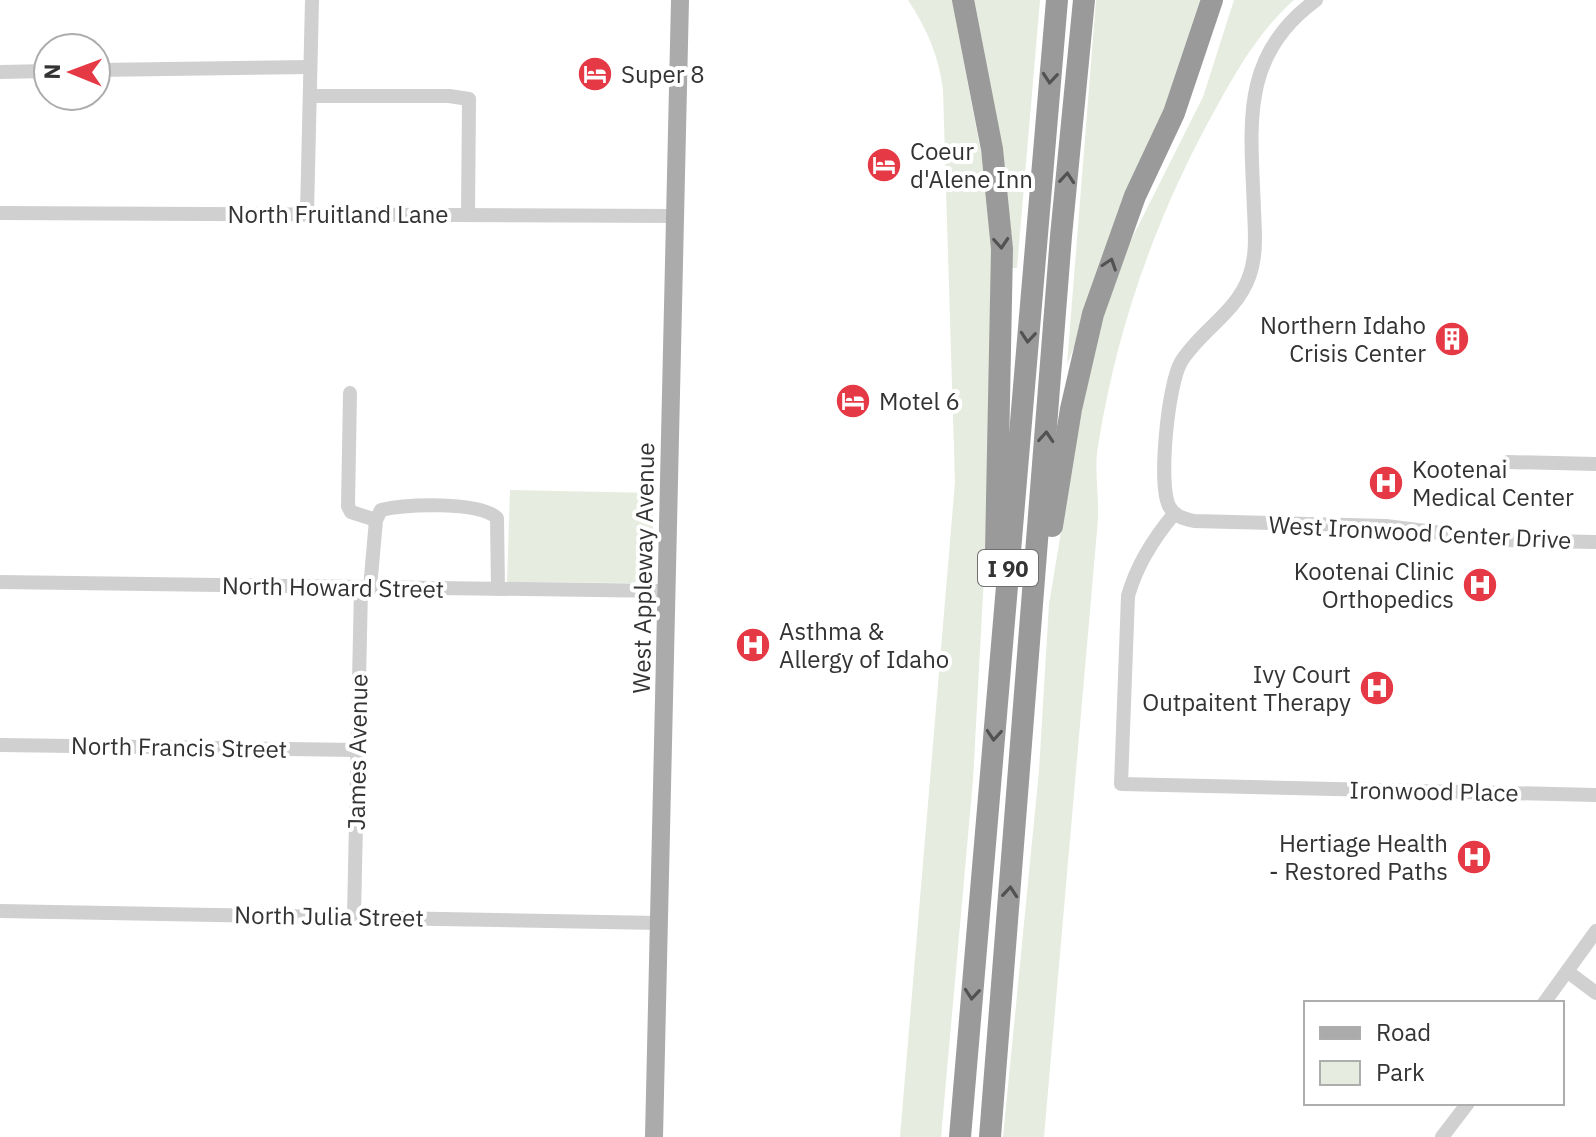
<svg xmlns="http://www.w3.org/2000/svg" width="1596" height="1137" viewBox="0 0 1596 1137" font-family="'IBM Plex Sans',sans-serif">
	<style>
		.green { fill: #e6ecdf }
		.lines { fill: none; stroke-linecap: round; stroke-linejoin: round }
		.minor { stroke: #d0d0d0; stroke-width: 14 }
		.major { stroke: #ababab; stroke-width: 18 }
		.highway { stroke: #9a9a9a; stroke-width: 22 }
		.oneway { stroke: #525252 }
		.labels { text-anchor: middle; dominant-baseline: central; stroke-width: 8; stroke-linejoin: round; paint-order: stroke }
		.shield { fill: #fff; stroke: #707070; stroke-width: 2 }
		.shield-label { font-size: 22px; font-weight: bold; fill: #333 }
		.poi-label { font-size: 24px; fill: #333; stroke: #fff; text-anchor: start }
		.street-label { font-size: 24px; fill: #333; stroke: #fff }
	</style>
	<rect width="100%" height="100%" fill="#fff"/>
	<g class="green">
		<path d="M908 0H952L989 195 997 336 973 780 941 1137H900L955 482 943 90C939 56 927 29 908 0Z"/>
		<path d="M967 0H1040L1017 268H1009Z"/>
		<path d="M1096 0H1202L1186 62 1067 365Z"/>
		<path d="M1234 0H1294C1260 30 1238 68 1216 108 1157 214 1117 326 1098 446 1094 468 1099 495 1098 519L1044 1137H1003L1039 771 1049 604 1092 346 1118 266 1203 97Z"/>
		<path d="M510 490 654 493 652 563 648 576 633 583 507 582Z"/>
	</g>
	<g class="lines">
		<g class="minor">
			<path d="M1316 0C1239 56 1251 126 1254 210 1255 232 1257 256 1249 277 1236 313 1200 331 1181 362 1168 384 1158 483 1169 506 1174 516 1184 519 1194 521L1386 526 1497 540 1596 542"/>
			<path d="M96 70 310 67"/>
			<path d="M0 72 48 71"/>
			<path d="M310 96H449L469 99 468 215"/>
			<path d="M0 213 675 216"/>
			<path d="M307 213 312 0"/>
			<path d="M350 393 348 506 351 512 376 520"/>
			<path d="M1508 462 1596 464"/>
			<path d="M1174 514C1153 539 1137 564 1128 596L1121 784 1596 795"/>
			<path d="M0 582 666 591"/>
			<path d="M370 588 376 520 381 510C406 504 479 501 497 518L498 589"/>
			<path d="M0 745 357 750"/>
			<path d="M0 911 659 923"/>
			<path d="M354 916 361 588"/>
			<path d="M1568 972 1596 993"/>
			<path d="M1544 1003 1596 931"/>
			<path d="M1442 1137 1468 1103"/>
		</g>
		<path class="major" d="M654 1137 680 0"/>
		<g class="highway">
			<path d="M963 0 992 149 1002 249 996 551"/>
			<path d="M1052 526 1071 409 1093 314 1135 196 1174 113 1212 0"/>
			<path d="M960 1137 1057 0"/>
			<path d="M990 1137 1061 236 1084 0"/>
		</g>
	</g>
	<defs><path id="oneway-chevron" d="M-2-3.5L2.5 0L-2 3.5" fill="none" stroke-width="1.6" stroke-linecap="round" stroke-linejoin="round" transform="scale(2)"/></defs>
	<g class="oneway">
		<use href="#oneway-chevron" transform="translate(1050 78) rotate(95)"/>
		<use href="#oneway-chevron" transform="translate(1067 178) rotate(-85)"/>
		<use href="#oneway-chevron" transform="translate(1001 243) rotate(86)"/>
		<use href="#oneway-chevron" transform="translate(1110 264) rotate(-71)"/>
		<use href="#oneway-chevron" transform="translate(1028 337) rotate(95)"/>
		<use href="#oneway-chevron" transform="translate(1046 437) rotate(-86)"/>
		<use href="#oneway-chevron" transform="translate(994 735) rotate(94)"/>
		<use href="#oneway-chevron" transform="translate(1010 892) rotate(-85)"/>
		<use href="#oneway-chevron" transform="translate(972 994) rotate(95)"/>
	</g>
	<defs>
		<g id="hotel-disc" transform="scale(1.8)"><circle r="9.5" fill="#e63946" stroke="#fff"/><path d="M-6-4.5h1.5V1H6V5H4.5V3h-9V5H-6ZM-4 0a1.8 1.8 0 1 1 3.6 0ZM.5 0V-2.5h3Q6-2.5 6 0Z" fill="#fff"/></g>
		<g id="building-disc" transform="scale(1.8)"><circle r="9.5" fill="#e63946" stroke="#fff"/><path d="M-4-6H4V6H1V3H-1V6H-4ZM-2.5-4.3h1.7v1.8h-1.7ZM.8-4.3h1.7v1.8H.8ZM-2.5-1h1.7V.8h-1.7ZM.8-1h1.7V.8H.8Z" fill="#fff"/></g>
		<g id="hospital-disc" transform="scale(1.8)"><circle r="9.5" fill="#e63946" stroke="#fff"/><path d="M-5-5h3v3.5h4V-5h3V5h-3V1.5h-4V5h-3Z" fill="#fff"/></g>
	</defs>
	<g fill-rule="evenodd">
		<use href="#hotel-disc" x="595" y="74"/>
		<use href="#hotel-disc" x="884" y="165"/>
		<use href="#building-disc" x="1452" y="339"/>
		<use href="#hotel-disc" x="853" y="401"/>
		<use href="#hospital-disc" x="1386" y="483"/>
		<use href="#hospital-disc" x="1480" y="585"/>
		<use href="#hospital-disc" x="753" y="645"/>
		<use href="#hospital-disc" x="1377" y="688"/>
		<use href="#hospital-disc" x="1474" y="857"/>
	</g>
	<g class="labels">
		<rect class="shield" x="978" y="550" width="60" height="36" rx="6"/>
		<g class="shield-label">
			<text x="1008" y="568">I 90</text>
		</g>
		<g class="poi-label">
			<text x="621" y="74">Super 8</text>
			<text x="910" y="151">Coeur<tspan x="910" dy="28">d'Alene Inn</tspan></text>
			<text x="1426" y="325" text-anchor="end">Northern Idaho<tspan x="1426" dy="28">Crisis Center</tspan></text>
			<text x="879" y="401">Motel 6</text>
			<text x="1412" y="469">Kootenai<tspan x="1412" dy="28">Medical Center</tspan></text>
			<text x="1454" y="571" text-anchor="end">Kootenai Clinic<tspan x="1454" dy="28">Orthopedics</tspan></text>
			<text x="779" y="631">Asthma &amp;<tspan x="779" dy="28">Allergy of Idaho</tspan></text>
			<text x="1351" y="674" text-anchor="end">Ivy Court<tspan x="1351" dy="28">Outpaitent Therapy</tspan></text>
			<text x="1448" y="843" text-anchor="end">Hertiage Health<tspan x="1448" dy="28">- Restored Paths</tspan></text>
		</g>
		<g class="street-label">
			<text x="338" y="214">North Fruitland Lane</text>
			<text transform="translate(1420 532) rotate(3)">West Ironwood Center Drive</text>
			<text transform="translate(643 568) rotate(-89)">West Appleway Avenue</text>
			<text transform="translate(333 587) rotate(1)">North Howard Street</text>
			<text transform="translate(179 747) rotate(1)">North Francis Street</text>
			<text transform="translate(357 752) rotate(-89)">James Avenue</text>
			<text transform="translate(1434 791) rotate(1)">Ironwood Place</text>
			<text transform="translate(329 916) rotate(1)">North Julia Street</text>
		</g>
	</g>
	<rect x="1304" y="1001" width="260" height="104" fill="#ffffff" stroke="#adadad" stroke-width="2"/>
	<rect x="1320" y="1027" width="40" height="12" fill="#ababab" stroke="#adadad" stroke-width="2"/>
	<text x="1376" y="1041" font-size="24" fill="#333333">Road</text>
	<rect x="1320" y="1061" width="40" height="24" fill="#e6ecdf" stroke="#adadad" stroke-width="2"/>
	<text x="1376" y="1081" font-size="24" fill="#333333">Park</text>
	<g transform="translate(72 72) rotate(271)"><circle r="38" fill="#ffffff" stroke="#adadad" stroke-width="2"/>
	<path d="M0-6L14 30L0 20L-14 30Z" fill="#e63946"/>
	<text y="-12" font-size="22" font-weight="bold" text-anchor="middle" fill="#333333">N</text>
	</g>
</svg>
